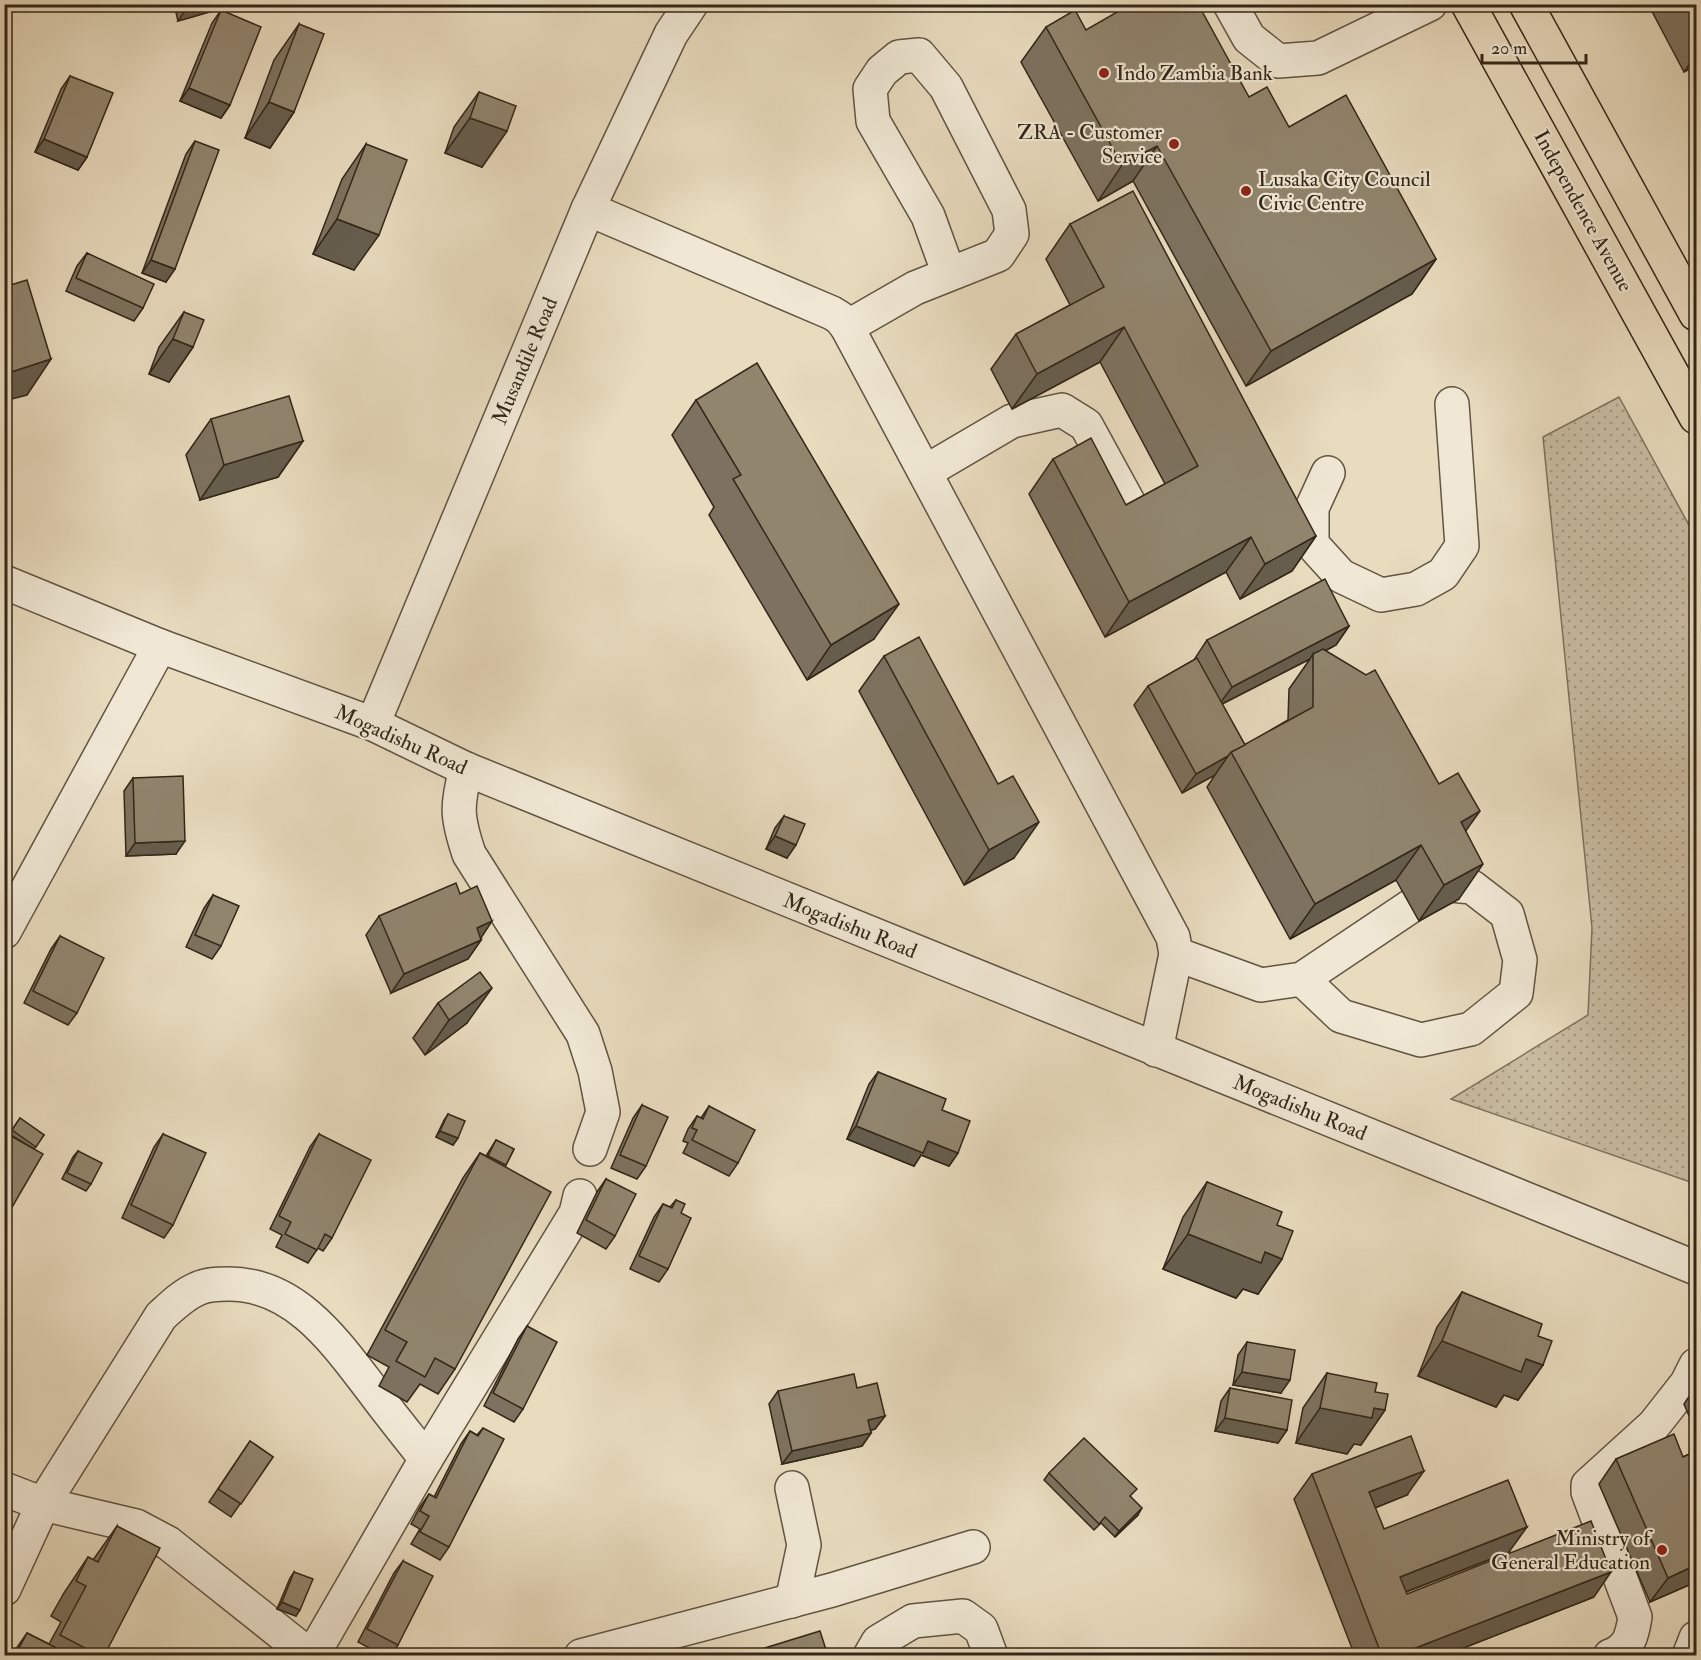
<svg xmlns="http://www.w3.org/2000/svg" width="1701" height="1660" viewBox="0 0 1701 1660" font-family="'IM FELL Double Pica',serif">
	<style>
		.grass { fill: url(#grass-dots); stroke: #7e725d; stroke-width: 1.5 }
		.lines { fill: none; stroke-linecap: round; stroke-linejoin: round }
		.minor-casing { stroke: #605442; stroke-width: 36 }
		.major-casing { stroke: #322718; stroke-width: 36 }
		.minor { stroke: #f0e8d5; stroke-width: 33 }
		.major { stroke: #e8dbbe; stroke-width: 33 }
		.wall { fill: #7d725f; stroke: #322718; stroke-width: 1.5; fill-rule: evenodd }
		.shaded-wall { fill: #665d4d; stroke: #322718; stroke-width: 1.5 }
		.building { fill: #91856e; stroke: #322718; stroke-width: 1.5 }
		.poi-dot { fill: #8f2418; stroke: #f0e8d5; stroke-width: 2 }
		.labels { text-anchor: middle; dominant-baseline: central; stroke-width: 4.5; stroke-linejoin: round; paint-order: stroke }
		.poi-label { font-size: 21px; fill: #322718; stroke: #f0e8d5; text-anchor: start }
		.street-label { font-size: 21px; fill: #322718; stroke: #f0e8d5 }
	</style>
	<defs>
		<pattern id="grass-dots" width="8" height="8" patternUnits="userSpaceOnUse" patternTransform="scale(1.5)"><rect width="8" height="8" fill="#c9bca2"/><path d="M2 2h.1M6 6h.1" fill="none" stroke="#a49983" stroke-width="1.8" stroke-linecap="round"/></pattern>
	</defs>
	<rect width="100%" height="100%" fill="#e8dbbe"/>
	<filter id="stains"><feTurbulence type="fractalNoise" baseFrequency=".00333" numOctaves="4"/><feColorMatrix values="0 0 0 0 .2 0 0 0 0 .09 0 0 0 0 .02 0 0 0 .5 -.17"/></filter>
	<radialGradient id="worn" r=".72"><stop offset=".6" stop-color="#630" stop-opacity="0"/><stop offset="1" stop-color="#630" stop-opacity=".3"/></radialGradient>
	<path class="grass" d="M1619 397 1696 538V1184L1451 1099 1588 1015 1592 928 1543 437Z"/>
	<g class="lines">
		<g class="minor-casing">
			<g id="minor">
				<path d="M1230 4 1249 38 1278 61 1318 58 1430 4"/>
				<path d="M588 209 832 313 840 318 847 327 1173 937 1176 954 1156 1050"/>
				<path d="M847 327 915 288 998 255 1012 234 1009 210 946 87 919 55 899 57 882 71 870 89 873 121 928 216 949 274"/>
				<path d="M925 472 1012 421 1062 410 1086 425 1133 511"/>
				<path d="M1328 473 1312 508V544L1341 576 1381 595 1416 589 1443 574 1462 546 1452 404"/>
				<path d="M4 582 160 646 373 724 466 769 1696 1268"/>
				<path d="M373 724 588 209 671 34 691 4"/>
				<path d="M466 769C456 807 457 818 469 854L583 1034 595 1071 603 1112 590 1149"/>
				<path d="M4 932 160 646"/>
				<path d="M1176 954 1261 985 1302 979 1411 906"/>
				<path d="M1302 979 1341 1016 1421 1040 1471 1029 1516 993 1520 960 1507 914 1472 887 1451 885"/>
				<path d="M4 1489 43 1504 136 1526 168 1543 310 1656"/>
				<path d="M4 1589 43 1504 161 1316C172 1306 183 1295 197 1289 207 1284 218 1284 229 1284 296 1284 336 1343 373 1391 390 1414 408 1436 426 1459"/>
				<path d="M792 1601 804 1545 792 1488"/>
				<path d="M312 1656 426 1459 576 1213 580 1196"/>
				<path d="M581 1656 832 1590 973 1547"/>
				<path d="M870 1656 878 1642 913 1621 963 1616 981 1629 991 1656"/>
				<path d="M1610 1656C1629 1649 1632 1636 1635 1617L1588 1492V1485L1654 1425 1687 1383 1696 1365"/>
				<path d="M1689 1656 1696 1638"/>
			</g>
		</g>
		<g class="major-casing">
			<g id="major">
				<path d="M1468 4 1696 417"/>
				<path d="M1526 4 1696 314"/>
			</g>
		</g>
		<use href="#minor" class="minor"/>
		<use href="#major" class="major"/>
	</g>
	<g class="wall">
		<path d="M174 4H237L178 21Z"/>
		<path d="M1648 4H1696V65L1684 72Z"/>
		<path d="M221 10 230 105 221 118 180 101 212 23Z"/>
		<path d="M299 24 294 112 270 148 245 138 274 60Z"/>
		<path d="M1046 27 1086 30 1249 97 1289 127 1436 259 1412 294 1246 386 1133 181 1098 201 1021 62Z"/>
		<path d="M70 76 87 157 78 170 35 152 61 89Z"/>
		<path d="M479 92 507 131 482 167 445 153 454 127Z"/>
		<path d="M195 141 166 282 142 273 186 154Z"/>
		<path d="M366 144 354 270 313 254 342 179Z"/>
		<path d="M1070 224 1316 536 1292 571 1240 599 1226 572 1105 637 1029 494 1053 459 1126 505 1165 484 1100 362 1012 409 991 369 1016 334 1070 305 1046 259Z"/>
		<path d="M87 253 143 308 134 321 66 291 77 266Z"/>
		<path d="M184 312 193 347 169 382 149 374 159 347Z"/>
		<path d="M696 400 874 639 807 680 709 515 714 507 672 435Z"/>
		<path d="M211 419 303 441 278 477 200 500 186 455Z"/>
		<path d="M1349 626 1336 645 1325 651 1439 784 1466 831 1459 899 1419 921 1396 880 1290 939 1207 787 1215 775 1182 793 1134 705 1148 686 1194 660 1207 640ZM1310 659 1289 689 1288 720 1245 745 1222 704Z"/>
		<path d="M884 656 1014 858 964 885 859 691Z"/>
		<path d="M133 778 176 854 126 856 124 791Z"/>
		<path d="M784 816 787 858 766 849 775 828Z"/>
		<path d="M213 895 221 946 212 959 186 947 204 908Z"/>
		<path d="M379 916 481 938V940L468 959 391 993 366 935Z"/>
		<path d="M60 936 77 1013 68 1025 24 1003 51 949Z"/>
		<path d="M438 1003 467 1023 425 1055 413 1038Z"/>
		<path d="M878 1072 942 1110 958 1153 949 1166 921 1155 914 1166 847 1139 869 1084Z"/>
		<path d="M642 1105 646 1166 637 1179 611 1168 633 1118Z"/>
		<path d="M709 1106 738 1163 729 1176 683 1153 688 1143 683 1141 688 1129 697 1116 701 1118Z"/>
		<path d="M448 1114 458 1138 453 1145 436 1137 444 1120Z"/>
		<path d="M20 1118 44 1135 34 1149 9 1134Z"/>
		<path d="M163 1134 173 1225 164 1238 122 1218 154 1147Z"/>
		<path d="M319 1134 332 1238 323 1251 318 1248 308 1263 276 1247 282 1235 270 1229 310 1147Z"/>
		<path d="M496 1140 514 1149 505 1167 455 1369 438 1394 420 1384 407 1402 379 1386 389 1367 367 1355 463 1178 480 1153 486 1156Z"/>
		<path d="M78 1151 91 1184 86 1191 62 1179 73 1157Z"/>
		<path d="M606 1179 615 1236 606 1249 577 1233 597 1192Z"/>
		<path d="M1207 1182 1277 1225 1282 1259 1258 1294 1243 1289 1236 1298 1163 1269 1183 1217Z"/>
		<path d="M676 1200 681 1213 668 1269 659 1282 630 1269 654 1217 663 1204 670 1207Z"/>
		<path d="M1462 1292 1538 1336 1543 1365 1518 1400 1504 1395 1496 1407 1418 1376 1437 1327Z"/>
		<path d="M527 1326 523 1409 514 1422 484 1406 518 1339Z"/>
		<path d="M1247 1342 1281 1393 1233 1385 1238 1355Z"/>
		<path d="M1327 1373 1375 1392 1385 1410 1361 1445 1354 1444 1347 1454 1296 1443 1303 1408Z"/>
		<path d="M1696 1386V1432L1684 1404Z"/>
		<path d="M857 1388 885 1416 875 1429 871 1430V1433L862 1446 782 1464 769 1404 778 1391Z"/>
		<path d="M1230 1388 1287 1430 1278 1443 1215 1431 1221 1401Z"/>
		<path d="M483 1428 449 1547 440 1560 411 1544 420 1529 411 1524 420 1507 429 1494 434 1497 461 1444 470 1431 477 1435Z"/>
		<path d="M250 1441 273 1457 231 1517 209 1502Z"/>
		<path d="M1696 1451V1582L1650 1602 1599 1484 1616 1459 1683 1457Z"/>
		<path d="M1049 1473 1131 1497 1138 1515 1115 1537 1101 1523 1094 1530 1044 1480Z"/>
		<path d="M1312 1474 1407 1495 1375 1508 1384 1529 1509 1552 1406 1592 1407 1594 1594 1597 1443 1656H1355L1294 1499Z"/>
		<path d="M117 1526 104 1656H11L27 1633 49 1644 61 1622 51 1616 64 1593 88 1557 93 1560Z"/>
		<path d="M403 1561 398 1645 391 1656H384L358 1642 394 1573Z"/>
		<path d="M294 1572 296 1616 277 1609 290 1578Z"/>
	</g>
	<g class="shaded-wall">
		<path d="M200 4H237L178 21 187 8Z"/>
		<path d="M1696 54V65L1684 72Z"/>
		<path d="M189 88 230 105 221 118 180 101Z"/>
		<path d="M269 102 294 112 270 148 245 138Z"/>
		<path d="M470 118 507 131 482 167 445 153Z"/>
		<path d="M44 139 87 157 78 170 35 152Z"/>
		<path d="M1157 146 1133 181 1098 201 1122 165Z"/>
		<path d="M337 219 379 235 354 270 313 254Z"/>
		<path d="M1436 259 1412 294 1246 386 1271 351Z"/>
		<path d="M151 260 175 269 166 282 142 273Z"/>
		<path d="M1124 327 1100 362 1012 409 1037 374Z"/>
		<path d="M173 339 193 347 169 382 149 374Z"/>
		<path d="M51 359 27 395 4 401 5 374Z"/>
		<path d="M303 441 278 477 200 500 224 465Z"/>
		<path d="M1316 536 1292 571 1240 599 1265 564Z"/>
		<path d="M1251 537 1226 572 1105 637 1129 602Z"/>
		<path d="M899 604 874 639 807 680 831 645Z"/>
		<path d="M1349 626 1336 645 1313 657V654L1310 659 1218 706 1232 687Z"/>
		<path d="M1228 756 1215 775 1182 793 1196 774Z"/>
		<path d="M1480 811 1455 846 1461 822Z"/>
		<path d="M1039 822 1014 858 964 885 989 850Z"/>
		<path d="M775 836 796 845 787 858 766 849Z"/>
		<path d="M185 841 176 854 126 856 135 843Z"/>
		<path d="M1421 845 1396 880 1290 939 1315 904Z"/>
		<path d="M1483 864 1459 899 1419 921 1444 885Z"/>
		<path d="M492 921 479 941 477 928Z"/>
		<path d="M481 940 468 959 391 993 404 974Z"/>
		<path d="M492 988 467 1023 425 1055 449 1020Z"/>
		<path d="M856 1126 928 1141 958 1153 949 1166 921 1155 914 1166 847 1139Z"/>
		<path d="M440 1131 458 1138 453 1145 436 1137Z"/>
		<path d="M1188 1234 1265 1252 1282 1259 1258 1294 1243 1289 1236 1298 1163 1269Z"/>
		<path d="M1442 1341 1526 1359 1543 1365 1518 1400 1504 1395 1496 1407 1418 1376Z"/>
		<path d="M1242 1372 1290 1380 1281 1393 1233 1385Z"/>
		<path d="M1320 1408H1374L1385 1410 1361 1445 1354 1444 1347 1454 1296 1443Z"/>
		<path d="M885 1416 875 1429 859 1433 868 1420Z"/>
		<path d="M1225 1418 1287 1430 1278 1443 1215 1431Z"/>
		<path d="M871 1433 862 1446 782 1464 792 1451Z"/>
		<path d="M1424 1471 1407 1495 1352 1517 1369 1492Z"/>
		<path d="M1142 1508 1138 1515 1115 1537 1119 1531Z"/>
		<path d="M1527 1527 1509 1552 1382 1601 1400 1577Z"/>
		<path d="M1696 1565V1582L1650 1602 1668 1578Z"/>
		<path d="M1611 1572 1594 1597 1443 1656H1399L1400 1654Z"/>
		<path d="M282 1602 300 1610 296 1616 277 1609Z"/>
	</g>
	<g class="building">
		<path d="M186 4H200L187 8Z"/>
		<path d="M1131 4H1198L1249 97 1267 87 1289 127 1346 95 1436 259 1271 351 1157 146 1122 165 1046 27 1075 10 1086 30Z"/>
		<path d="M1691 4H1696V14Z"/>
		<path d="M221 10 261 27 230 105 189 88Z"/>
		<path d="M299 24 324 34 294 112 269 102Z"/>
		<path d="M70 76 113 93 87 157 44 139Z"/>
		<path d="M479 92 516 106 507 131 470 118Z"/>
		<path d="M195 141 219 150 175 269 151 260Z"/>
		<path d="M366 144 407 160 379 235 337 219Z"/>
		<path d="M1133 191 1316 536 1265 564 1251 537 1129 602 1053 459 1091 438 1126 505 1198 466 1124 327 1037 374 1016 334 1104 287 1070 224Z"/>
		<path d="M87 253 154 284 143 308 76 278Z"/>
		<path d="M27 280 51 359 5 374 4 287Z"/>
		<path d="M184 312 204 320 193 347 173 339Z"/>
		<path d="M757 363 899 604 831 645 733 479 741 475 696 400Z"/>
		<path d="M289 396 303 441 224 465 211 419Z"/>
		<path d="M1325 579 1349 626 1232 687 1207 640Z"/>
		<path d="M919 637 998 784 1013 776 1039 822 989 850 884 656Z"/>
		<path d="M1323 649 1366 675 1375 670 1439 784 1458 773 1480 811 1461 822 1483 864 1444 885 1421 845 1315 904 1231 752 1313 707V654Z"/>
		<path d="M1197 658 1245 745 1231 752 1228 756 1196 774 1148 686Z"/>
		<path d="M4 728 11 731 4 744Z"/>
		<path d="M183 776 185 841 135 843 133 778Z"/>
		<path d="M784 816 805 824 796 845 775 836Z"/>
		<path d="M456 883 460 894 477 886 492 921 477 928 481 940 404 974 379 916Z"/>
		<path d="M213 895 239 906 221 946 195 935Z"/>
		<path d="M60 936 104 958 77 1013 33 991Z"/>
		<path d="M480 972 492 988 449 1020 438 1003Z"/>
		<path d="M878 1072 946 1099 942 1110 970 1121 958 1153 928 1141 923 1153 856 1126Z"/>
		<path d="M642 1105 668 1117 646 1166 620 1155Z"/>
		<path d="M709 1106 755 1130 738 1163 692 1140 697 1130 692 1128 697 1116 703 1119Z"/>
		<path d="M448 1114 465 1121 458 1138 440 1131Z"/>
		<path d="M20 1118 44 1135 36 1147 12 1130Z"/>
		<path d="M4 1132 43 1154 4 1221Z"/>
		<path d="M163 1134 206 1153 173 1225 131 1205Z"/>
		<path d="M319 1134 371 1160 332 1238 325 1234 317 1250 285 1234 291 1222 279 1216Z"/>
		<path d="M496 1140 514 1149 506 1165 488 1156Z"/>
		<path d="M78 1151 102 1163 91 1184 67 1173Z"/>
		<path d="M480 1153 551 1192 455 1369 435 1358 425 1377 396 1361 407 1342 385 1330Z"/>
		<path d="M606 1179 636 1194 615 1236 586 1220Z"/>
		<path d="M1207 1182 1282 1212 1277 1225 1293 1231 1282 1259 1265 1252 1261 1263 1188 1234Z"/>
		<path d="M676 1200 685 1204 681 1213 691 1218 668 1269 639 1256 663 1204 672 1208Z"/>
		<path d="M1462 1292 1542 1324 1538 1336 1552 1341 1543 1365 1526 1359 1521 1372 1442 1341Z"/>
		<path d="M527 1326 557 1342 523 1409 493 1393Z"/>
		<path d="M1247 1342 1295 1350 1290 1380 1242 1372Z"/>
		<path d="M1327 1373 1377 1383 1375 1392 1388 1394 1385 1410 1374 1408 1372 1418 1320 1408Z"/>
		<path d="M854 1374 857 1388 877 1383 885 1416 868 1420 871 1433 792 1451 778 1391Z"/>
		<path d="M1230 1388 1292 1400 1287 1430 1225 1418Z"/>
		<path d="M483 1428 504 1439 449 1547 420 1532 429 1516 420 1511 429 1494 436 1498 470 1431 478 1436Z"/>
		<path d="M1674 1434 1683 1457 1696 1451V1565L1668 1578 1616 1459Z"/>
		<path d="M1411 1436 1424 1471 1369 1492 1384 1529 1508 1480 1527 1527 1400 1577 1407 1594 1591 1521 1611 1572 1400 1654V1656H1382L1312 1474Z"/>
		<path d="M1084 1438 1137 1489 1130 1496 1142 1508 1119 1531 1105 1517 1099 1524 1049 1473Z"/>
		<path d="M250 1441 273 1457 241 1504 218 1489Z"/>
		<path d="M117 1526 160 1548 104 1656H100L60 1635 86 1586 76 1581 88 1557 98 1562Z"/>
		<path d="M403 1561 433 1576 398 1645 367 1629Z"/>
		<path d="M294 1572 313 1579 300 1610 282 1602Z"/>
		<path d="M820 1631 828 1656H739Z"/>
		<path d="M27 1633 72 1656H15Z"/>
		<path d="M1169 1650 1171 1656H1150Z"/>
		<path d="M1662 1652 1663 1656H1653Z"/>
	</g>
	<g class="poi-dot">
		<circle cx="1104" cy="73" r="6"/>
		<circle cx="1174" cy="144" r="6"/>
		<circle cx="1246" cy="191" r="6"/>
		<circle cx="1662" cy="1550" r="6"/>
	</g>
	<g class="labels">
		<g class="poi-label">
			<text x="1116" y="73">Indo Zambia Bank</text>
			<text x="1162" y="132" text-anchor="end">ZRA - Customer<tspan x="1162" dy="24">Service</tspan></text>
			<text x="1258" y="179">Lusaka City Council<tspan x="1258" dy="24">Civic Centre</tspan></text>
			<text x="1650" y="1538" text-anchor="end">Ministry of<tspan x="1650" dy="24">General Education</tspan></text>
		</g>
		<g class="street-label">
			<text transform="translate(1583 211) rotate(61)">Independence Avenue</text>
			<text transform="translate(525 361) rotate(-67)">Musandile Road</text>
			<text transform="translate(401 740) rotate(24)">Mogadishu Road</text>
			<text transform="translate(850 926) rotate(22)">Mogadishu Road</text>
			<text transform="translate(1300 1108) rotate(22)">Mogadishu Road</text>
		</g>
	</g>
	<rect width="1701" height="1660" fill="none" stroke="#e8dbbe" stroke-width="24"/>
	<rect x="6" y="6" width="1689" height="1648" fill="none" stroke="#322718" stroke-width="3"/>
	<rect x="12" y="12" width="1677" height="1636" fill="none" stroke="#322718" stroke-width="1.5"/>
	<path d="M1482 54v9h104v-9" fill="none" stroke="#322718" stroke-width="3"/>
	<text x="1491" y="54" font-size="18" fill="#322718" stroke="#f0e8d5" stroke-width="4.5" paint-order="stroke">20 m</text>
	<rect width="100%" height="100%" filter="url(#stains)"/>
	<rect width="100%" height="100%" fill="url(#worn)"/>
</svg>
